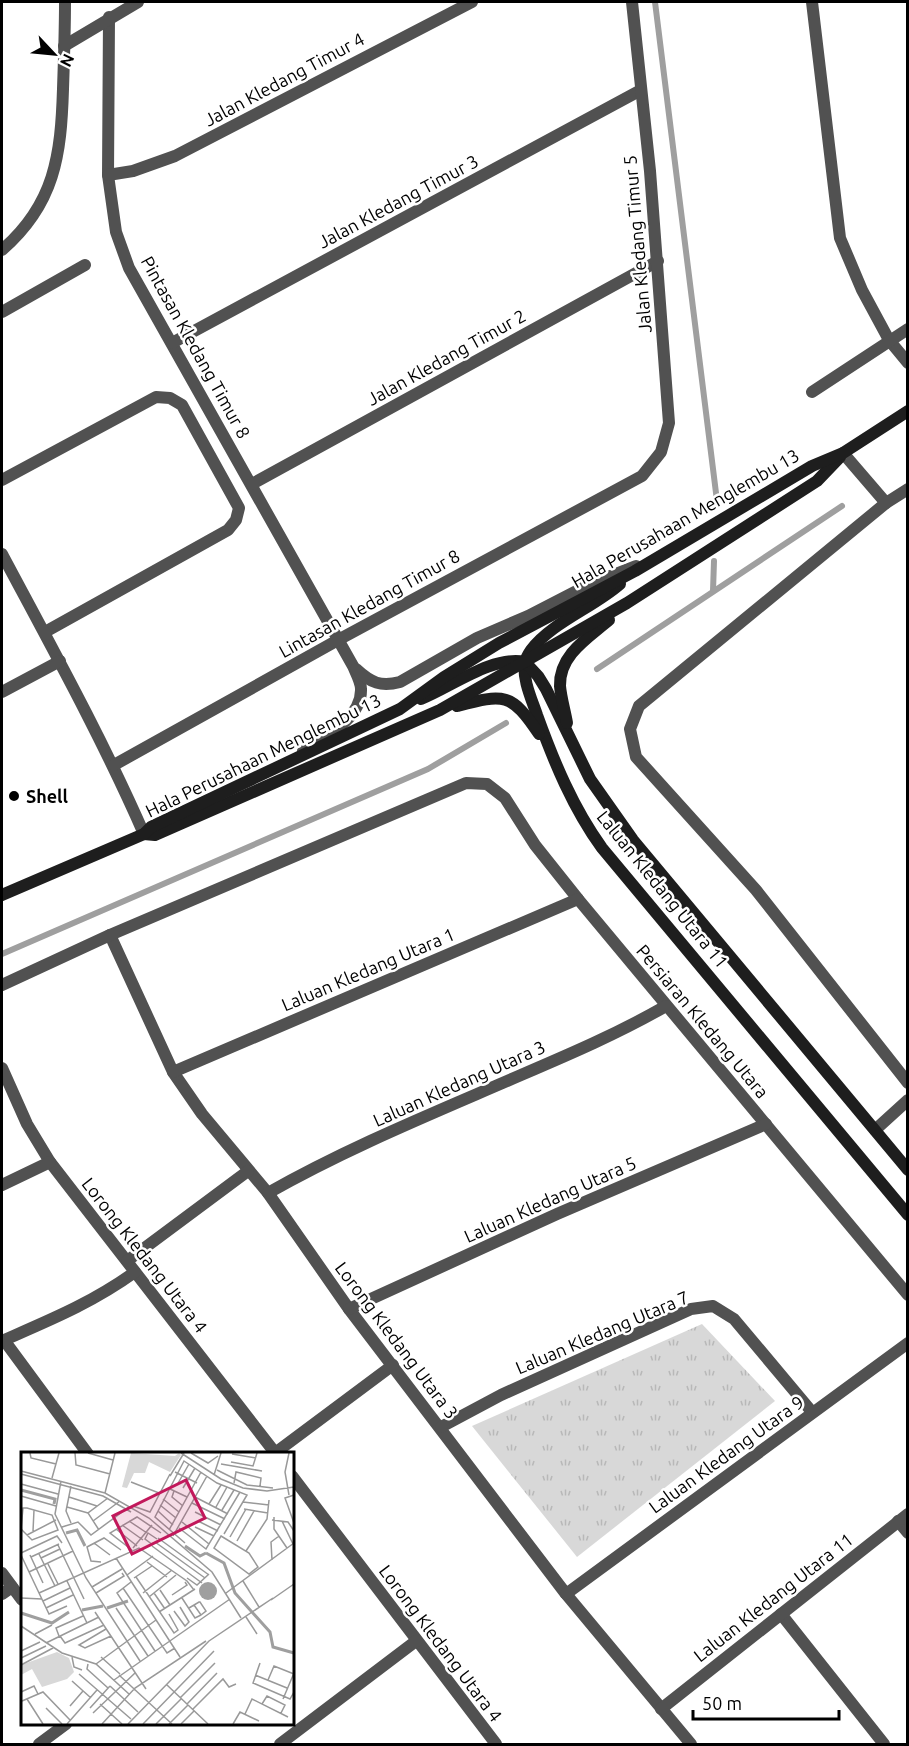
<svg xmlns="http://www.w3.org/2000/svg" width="909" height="1746" viewBox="0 0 909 1746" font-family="Ubuntu,sans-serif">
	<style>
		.park { fill: url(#park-tufts) }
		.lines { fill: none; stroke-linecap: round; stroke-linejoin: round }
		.stream { stroke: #9f9f9f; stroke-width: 6 }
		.street { stroke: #515151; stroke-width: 12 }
		.secondary { stroke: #1e1e1e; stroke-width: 12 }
		.poi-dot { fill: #000; stroke: #fff; stroke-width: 2 }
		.labels { text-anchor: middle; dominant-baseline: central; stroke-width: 5; stroke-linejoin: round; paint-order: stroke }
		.street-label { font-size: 18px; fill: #000; stroke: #fff }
		.poi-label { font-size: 18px; font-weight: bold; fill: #000; stroke: #fff; text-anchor: start }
		.inset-river { fill: none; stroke: #9f9f9f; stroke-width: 3 }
		.inset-road { fill: none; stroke: #999; stroke-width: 1.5 }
		.view { fill: #c2185b; fill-opacity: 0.15; stroke: #c2185b; stroke-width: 3 }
		.inset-edge { fill: none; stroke: #000; stroke-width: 3 }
	</style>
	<defs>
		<pattern id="park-tufts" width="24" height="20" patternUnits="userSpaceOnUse" patternTransform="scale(1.5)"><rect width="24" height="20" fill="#d8d8d8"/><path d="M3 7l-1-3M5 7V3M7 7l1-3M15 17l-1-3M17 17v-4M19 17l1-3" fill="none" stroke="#b8b8b8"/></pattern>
	</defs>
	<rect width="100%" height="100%" fill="#fff"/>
	<path class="park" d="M702 1324 775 1401 577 1557 472 1426Z"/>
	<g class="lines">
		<g class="stream">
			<path d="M655 2 717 501"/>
			<path d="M713 591 714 561"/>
			<path d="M597 669 842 506"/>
			<path d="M2 954 428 769 506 723"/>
		</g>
		<g class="street">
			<path d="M812 2 840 238 862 290 889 340 908 363"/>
			<path d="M109 17 108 175 116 232 129 268 353 666C356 673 361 682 361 689 362 719 324 737 303 751"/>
			<path d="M64 46 138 2"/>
			<path d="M108 175 133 171 175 156 472 2"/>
			<path d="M2 250C55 204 61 155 63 89 64 60 65 31 65 2"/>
			<path d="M2 312 85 265"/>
			<path d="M172 343 641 90"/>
			<path d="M812 392 908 329"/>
			<path d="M843 453 886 503"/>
			<path d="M2 480 156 397 170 398 182 405 239 508 236 520 228 530 45 632"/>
			<path d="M252 484 658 261"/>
			<path d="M908 489 886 503 639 706 630 729 636 757 756 890 908 1083"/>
			<path d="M2 554C51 646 102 738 144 834"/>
			<path d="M356 669C371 683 381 687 400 682L477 638 528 616 590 584 636 566"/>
			<path d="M2 692 60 661"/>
			<path d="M114 765 338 640 642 476 661 452 669 423 650 171 632 2"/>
			<path d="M110 935 173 1072 202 1114 268 1193 349 1309 566 1594 691 1744"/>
			<path d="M2 985 110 935 466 783 487 784 505 798 535 845 578 899 908 1295"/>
			<path d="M2 1068 27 1124 50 1162 276 1454"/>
			<path d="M173 1072 578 899"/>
			<path d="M875 1130 908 1100"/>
			<path d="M2 1185 50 1162"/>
			<path d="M268 1193C349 1147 436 1112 521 1075 570 1054 619 1033 666 1006"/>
			<path d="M127 1261 248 1171"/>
			<path d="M349 1309 557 1214 766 1124"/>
			<path d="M4 1340 88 1454"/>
			<path d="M2 1341C50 1320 92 1303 135 1272"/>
			<path d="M441 1427 501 1395 691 1309 713 1306 734 1319 812 1412"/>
			<path d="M275 1453 393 1365"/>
			<path d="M292 1476 496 1744"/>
			<path d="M898 1521 908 1533"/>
			<path d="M2 1573 22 1600"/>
			<path d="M2 1594 12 1587"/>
			<path d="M566 1594 908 1343"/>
			<path d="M781 1614 884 1744"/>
			<path d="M661 1709 908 1514"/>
			<path d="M39 1744 66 1724"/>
			<path d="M280 1744 416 1641"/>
		</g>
		<g class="secondary">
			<path d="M620 584C594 607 551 623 531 650 529 653 526 658 525 662 522 679 532 700 537 715 554 762 573 808 602 848L908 1215"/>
			<path d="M525 662 538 676 546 689 590 779 633 840 908 1170"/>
			<path d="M421 699C451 687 493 655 525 662"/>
			<path d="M457 706C504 694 511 692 539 734"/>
			<path d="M567 723C565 711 561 698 560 686 559 655 588 638 609 620"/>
			<path d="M144 834 155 835 440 710 627 603 817 481 840 457"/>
			<path d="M2 895 144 834 151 827 400 709 444 677 499 643 635 571 812 466 843 453 908 411"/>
		</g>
	</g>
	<circle class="poi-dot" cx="14" cy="796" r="6"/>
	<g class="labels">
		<g class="street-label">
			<text transform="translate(284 79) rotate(-28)">Jalan Kledang Timur 4</text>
			<text transform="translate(398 201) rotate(-28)">Jalan Kledang Timur 3</text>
			<text transform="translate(637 244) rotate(-95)">Jalan Kledang Timur 5</text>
			<text transform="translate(196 347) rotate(61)">Pintasan Kledang Timur 8</text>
			<text transform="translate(446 357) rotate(-29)">Jalan Kledang Timur 2</text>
			<text transform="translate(685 518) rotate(-30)">Hala Perusahaan Menglembu 13</text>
			<text transform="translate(369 603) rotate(-29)">Lintasan Kledang Timur 8</text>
			<text transform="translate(263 755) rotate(-26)">Hala Perusahaan Menglembu 13</text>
			<text transform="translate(663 889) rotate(51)">Laluan Kledang Utara 11</text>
			<text transform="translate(368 969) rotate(-23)">Laluan Kledang Utara 1</text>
			<text transform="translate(703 1021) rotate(50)">Persiaran Kledang Utara</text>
			<text transform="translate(459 1083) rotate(-24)">Laluan Kledang Utara 3</text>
			<text transform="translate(550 1199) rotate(-24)">Laluan Kledang Utara 5</text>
			<text transform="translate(145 1255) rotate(52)">Lorong Kledang Utara 4</text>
			<text transform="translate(602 1332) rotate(-23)">Laluan Kledang Utara 7</text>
			<text transform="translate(397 1340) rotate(53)">Lorong Kledang Utara 3</text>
			<text transform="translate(726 1454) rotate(-36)">Laluan Kledang Utara 9</text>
			<text transform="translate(773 1597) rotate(-38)">Laluan Kledang Utara 11</text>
			<text transform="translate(441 1643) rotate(53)">Lorong Kledang Utara 4</text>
		</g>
		<g class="poi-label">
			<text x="26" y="796">Shell</text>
		</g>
	</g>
	<g transform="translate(21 1452)">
		<rect width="273" height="273" fill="#fff"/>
		<path d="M110 1 154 4 158 1 160 3 149 20 128 10 124 21H113L106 36 101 35Z" fill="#d8d8d8"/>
		<path d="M36 200 48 206 53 220 46 227 21 235 11 217 0 223V213Z" fill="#d8d8d8"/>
		<path d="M178 139a9 9 0 1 1 18 0a9 9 0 1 1-18 0Z" fill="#9f9f9f"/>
		<path class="inset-river" d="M0 38 34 47 33 52M45 81 56 78 64 94M164 94 179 104 185 101M185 101 203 111 214 141 249 180 252 195 273 201M86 156 107 149M61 158 82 154M0 161 31 171 48 160"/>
		<path class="inset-road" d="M9 1 10 6 35 12M54 1 55 13 89 22M67 1 92 8M160 1 200 27 222 36 246 39 273 35M170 1 187 11 197 4M211 2 235 6M210 10 232 14 236 1M200 12 241 19M196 18 226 33 252 36M0 19 84 41 128 66 191 120 220 166M154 20 176 31M0 22 82 44 110 60M193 23 200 1M149 24 163 1M31 26 38 1M40 29 34 62 65 126 119 209M110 30 138 41M213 31 215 20 240 26 239 34M0 32 37 42M156 33 168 12M50 34 45 59 50 71M147 36 166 45M162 36 174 16M153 39 151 45 162 54M84 41 94 1M268 43 264 20 268 1M273 43 264 46 273 71M0 44 35 54M48 45 76 54M174 45 207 62M142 47 158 60M222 50 248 53M171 51 204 67M188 52 200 33M139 53 155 66M112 54 129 60 149 22M46 55 67 61M195 55 206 35M0 57 2 56H6L31 63 37 78 11 88 0 77 2 56M223 57 247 61M201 58 213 38M137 59 152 73M174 60 200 73M253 65V77L266 96M251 68 267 70 273 79M72 69 99 49M108 69 126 81M177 69 197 79M261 69 272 92M161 70 188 92M101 73 122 88M41 75 57 70 70 83 108 55M174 75 193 84M158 76 185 97 219 40M95 77 116 94M78 78 67 61 87 46M148 78 180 20M12 79 13 58M6 83 35 68M152 84 186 24M200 84 228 101 237 115 228 122 193 96ZM209 85 225 57M137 86 188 123M216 89 233 59M134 90 184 126M73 91 89 103M164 91 134 65 163 9 196 31 226 43 203 82M37 93 63 147M132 93 124 87 127 81 136 87M131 94 181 131M112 96 131 73M111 98 89 81 116 65 140 81M225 99 246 67 248 48M0 101 36 84 41 91M18 102 34 134M0 103 28 162 46 154M9 103 22 131M10 105 38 92M20 106 39 97M95 106 159 205M251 108 250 90 258 84M80 110 70 109 66 95 83 86 100 98M126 110 146 125M27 112 37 132M8 120 52 99M106 123 132 104M115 125 153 181 157 178 148 162M113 126 131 114M166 126 176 133 188 122M46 129 66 171M222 129 238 155M110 130 96 141 134 199M71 135 101 117M102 136 146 201 154 196M139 138 149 153M18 141 118 96 166 129 173 138M75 141 103 124 101 121M122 141 151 118M133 141 144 157M205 141 273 91M151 143 166 133 164 130M128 145 155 123M0 146 21 147M161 146 174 166 180 163M250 148 273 132M22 149 49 136M25 156 52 143M95 156 127 204M168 156 178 150H179L185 159 180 163 173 153M153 159 164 174 168 170 159 155M74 160 125 237M138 160 174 137M225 165 236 182M0 174 41 201 75 212 108 242M85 177 58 193 64 196 90 184M14 182 31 173M38 184 35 176 62 164M39 184 44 191 83 173M25 191 78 165M0 199 19 190M51 205 53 215 61 218M80 205 99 222M0 206 25 194M239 211 232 231 269 247 273 240M67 212 66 217 87 236M75 212 135 168M0 213 32 196M58 222 110 267M98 223 151 272M234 223 266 236M93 228 209 147M247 228 253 214 273 222M51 229 70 246M146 233 187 272M89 234 117 260M0 240 13 234 17 242M159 246 194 211M6 247 22 272M262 247 273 221M1 249 22 240 49 268M79 252 101 272M166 252 196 221M241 252 246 244 264 253 260 261M49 254 62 239M25 256 41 272M69 256 89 234M172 257 202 227 208 235 215 232M72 261 114 221M224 262 231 247 267 265M46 272 76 238M81 272 114 236 185 189M107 272 188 189 252 146M122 272 193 199M135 272 160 247M148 272 167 253M160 272 173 259M212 272 219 260 238 269"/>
		<path class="view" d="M165 28 184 66 111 102 92 64Z"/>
		<rect width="273" height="273" class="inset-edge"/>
	</g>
	<rect width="909" height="1746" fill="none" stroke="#000000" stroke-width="6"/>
	<g transform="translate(54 54) rotate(116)" stroke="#ffffff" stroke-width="4.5" paint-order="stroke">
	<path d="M0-4.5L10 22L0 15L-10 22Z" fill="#000000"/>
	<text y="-9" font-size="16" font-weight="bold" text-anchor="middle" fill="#000000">N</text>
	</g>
	<path d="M693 1710v9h146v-9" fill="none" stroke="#000000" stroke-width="3"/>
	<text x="702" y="1710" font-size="18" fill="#000000" stroke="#ffffff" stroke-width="4.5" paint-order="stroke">50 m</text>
</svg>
